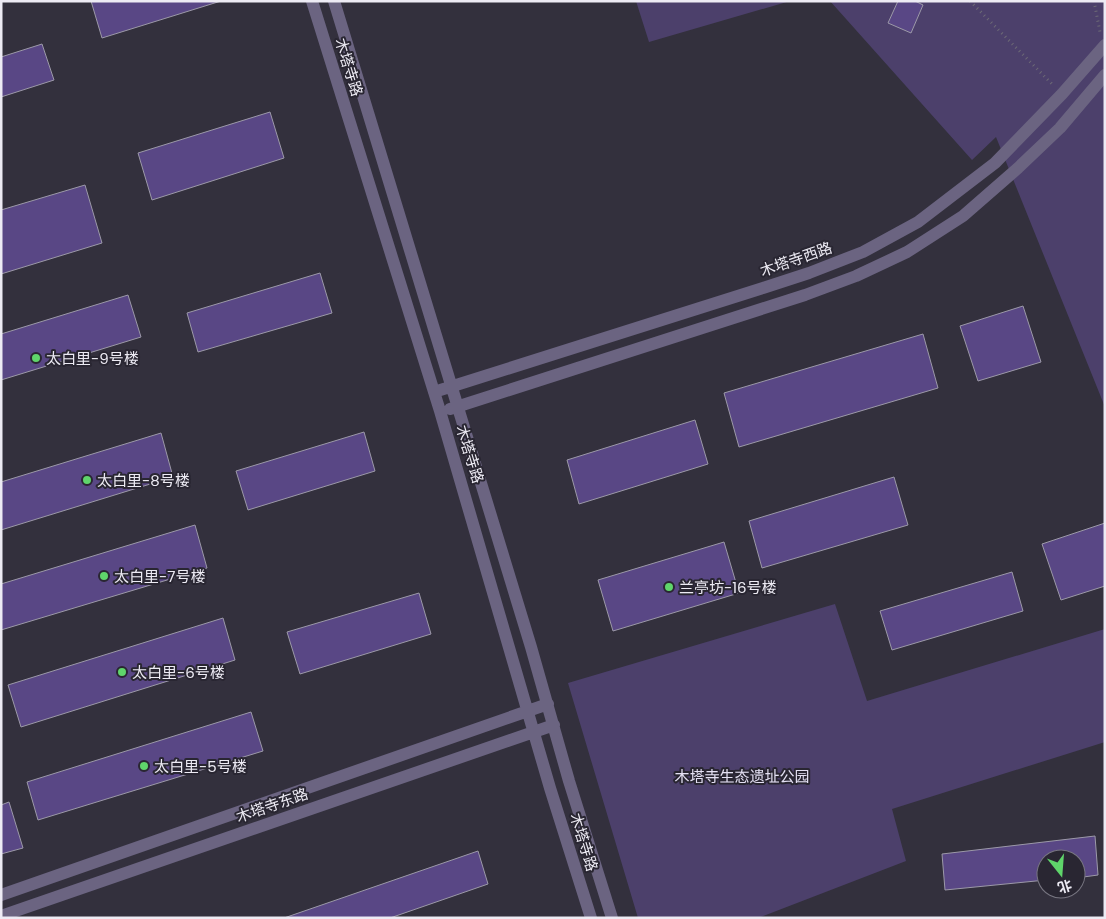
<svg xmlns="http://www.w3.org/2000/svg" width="1106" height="919" font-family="Poppins,'Noto Sans SC',sans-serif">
	<rect width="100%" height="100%" fill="#33303d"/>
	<path fill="#4c406b" d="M 636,1 L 790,1 L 649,42 Z
		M 830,1 L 1105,1 L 1105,407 L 996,137 L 972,160 Z
		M 835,604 L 867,701 L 1105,629 L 1105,742 L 892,809 L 906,861 L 758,918 L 638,918 L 568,683 Z"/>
	<path fill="#594785" stroke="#9c99a8" d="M 91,1 L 221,1 L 102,38 Z
		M 898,1 L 915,1 L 923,5 L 911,33 L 888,23 Z
		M 42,44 L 54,80 L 1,97 L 1,57 Z
		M 270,112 L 284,158 L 152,200 L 138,153 Z
		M 85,185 L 102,243 L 1,274 L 1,210 Z
		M 320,273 L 332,313 L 198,352 L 187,313 Z
		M 128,295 L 141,337 L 1,380 L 1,334 Z
		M 1023,306 L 1041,362 L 978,381 L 960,326 Z
		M 923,334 L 938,388 L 739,447 L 724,393 Z
		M 695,420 L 708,464 L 579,504 L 567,460 Z
		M 364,432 L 375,471 L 248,510 L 236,471 Z
		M 161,433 L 173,477 L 1,530 L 1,482 Z
		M 894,477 L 908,525 L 762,568 L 749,521 Z
		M 1105,523 L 1105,586 L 1061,600 L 1042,544 Z
		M 195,525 L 207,568 L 1,630 L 1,584 Z
		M 724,542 L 739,593 L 613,631 L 598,580 Z
		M 1012,572 L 1023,611 L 892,650 L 880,611 Z
		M 419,593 L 431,634 L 300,674 L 287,632 Z
		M 223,618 L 235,660 L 21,727 L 8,685 Z
		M 251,712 L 263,751 L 38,820 L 27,782 Z
		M 9,802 L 23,848 L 1,854 L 1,805 Z
		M 1095,836 L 1098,875 L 1076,878 L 1076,859 L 1046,859 L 1046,880 L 945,890 L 942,854 Z
		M 478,851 L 488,884 L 390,918 L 284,918 Z"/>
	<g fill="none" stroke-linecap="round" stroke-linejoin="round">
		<path stroke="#6d6a76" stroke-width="3" stroke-dasharray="1 4" stroke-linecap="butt" d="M 970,1 L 1052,84
			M 1094,1 L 1100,32"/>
		<path stroke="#6b6481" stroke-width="12" d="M 312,1 L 440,411 L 550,788 L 591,918
			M 334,1 L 531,647 L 569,781 L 612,918
			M 434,392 L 763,288 L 809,273 L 863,252 L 918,222 L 995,163 L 1062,94 L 1105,45
			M 450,409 L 805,295 L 856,276 L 907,252 L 963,216 L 1018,168 L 1060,128 L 1105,75
			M 1,895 L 548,704
			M 1,916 L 554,725"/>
	</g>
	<g fill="#5fd56b" stroke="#292632" stroke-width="2">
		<circle cx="36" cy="358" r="5"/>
		<circle cx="87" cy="480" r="5"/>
		<circle cx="104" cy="576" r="5"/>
		<circle cx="669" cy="587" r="5"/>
		<circle cx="122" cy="672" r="5"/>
		<circle cx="144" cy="766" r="5"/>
	</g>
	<g text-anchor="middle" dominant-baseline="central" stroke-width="4" stroke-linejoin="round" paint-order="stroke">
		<g font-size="15" fill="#edebf4" stroke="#292632">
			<text transform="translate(349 67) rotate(73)">木塔寺路</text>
			<text transform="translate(796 259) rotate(-19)">木塔寺西路</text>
			<text transform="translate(470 454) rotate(73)">木塔寺路</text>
			<text transform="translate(272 805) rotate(-19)">木塔寺东路</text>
			<text transform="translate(584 842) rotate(73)">木塔寺路</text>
		</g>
		<g font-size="15" fill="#edebf4" stroke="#292632" text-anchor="start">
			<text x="46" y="358">太白里-9号楼</text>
			<text x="97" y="480">太白里-8号楼</text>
			<text x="114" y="576">太白里-7号楼</text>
			<text x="679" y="587">兰亭坊-16号楼</text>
			<text x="132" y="672">太白里-6号楼</text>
			<text x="154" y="766">太白里-5号楼</text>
		</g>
		<g font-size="15" fill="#e5e1f4" stroke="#292632">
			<text x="742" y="776">木塔寺生态遗址公园</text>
		</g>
	</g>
	<rect width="1106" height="919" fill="none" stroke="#edebf4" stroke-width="5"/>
	<g transform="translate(1061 874) rotate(163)"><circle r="24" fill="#292632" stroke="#777580"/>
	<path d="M0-4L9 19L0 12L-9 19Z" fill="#5fd56b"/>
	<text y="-8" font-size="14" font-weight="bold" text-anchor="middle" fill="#edebf4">北</text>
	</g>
</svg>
